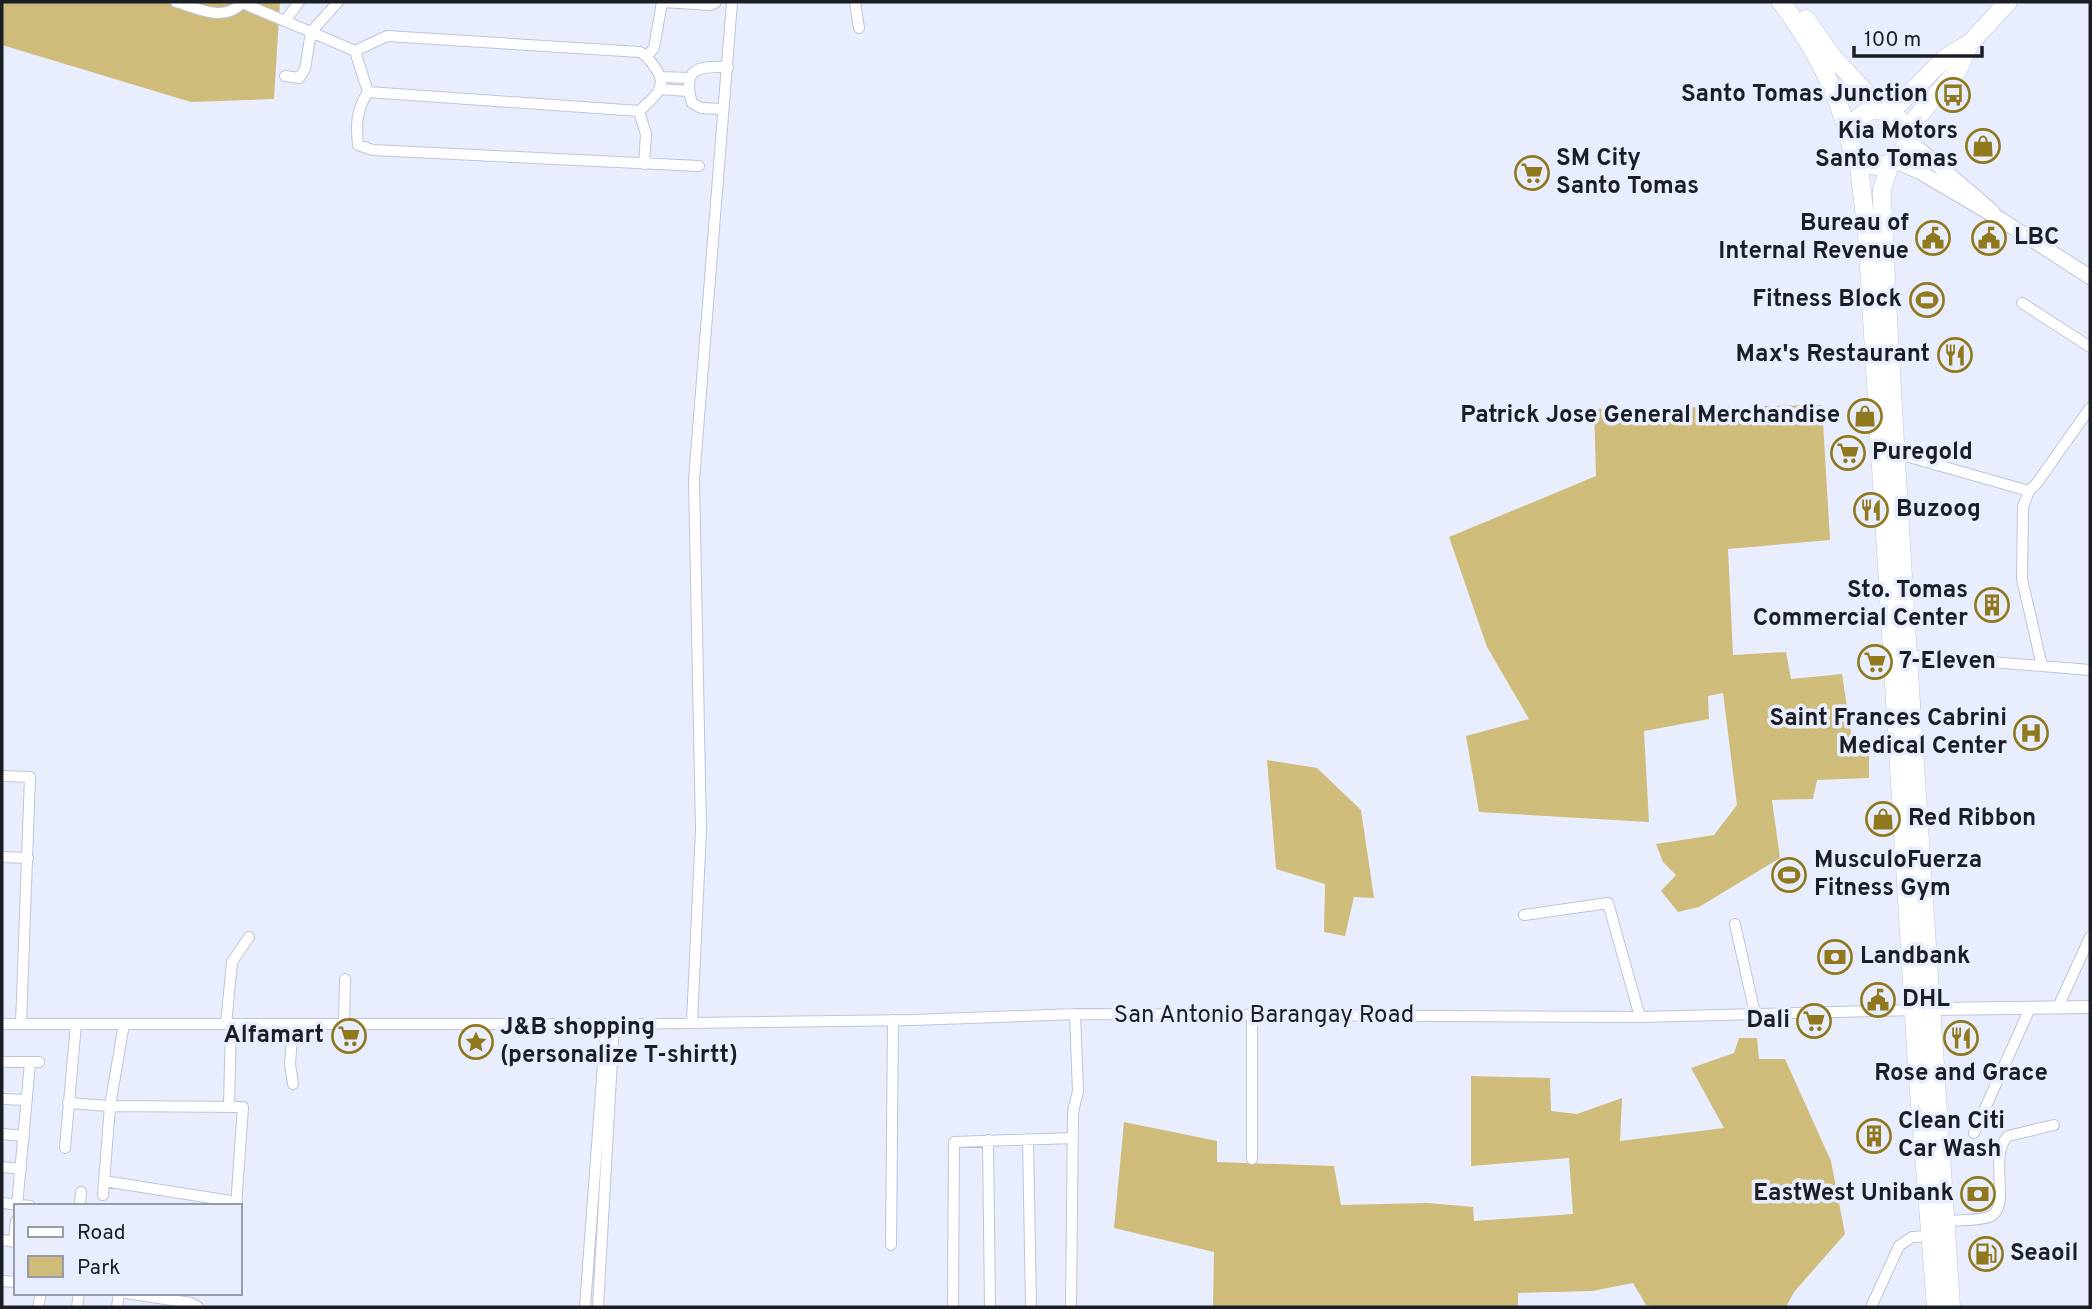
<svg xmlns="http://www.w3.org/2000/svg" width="2092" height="1309" font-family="Overpass,sans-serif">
	<rect width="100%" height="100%" fill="#e9eeff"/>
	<path fill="#cfbc7a" d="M 2,2 L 280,2 L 274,99 L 191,102 L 2,45 Z
		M 1822,405 L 1830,540 L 1728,549 L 1733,655 L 1786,652 L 1791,679 L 1842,674 L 1853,746 L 1869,750 L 1869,778 L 1817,780 L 1813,799 L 1772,800 L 1780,858 L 1699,907 L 1678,912 L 1661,891 L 1676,875 L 1663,862 L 1656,844 L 1714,835 L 1737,805 L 1723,693 L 1708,696 L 1709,719 L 1644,731 L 1649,822 L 1479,812 L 1466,736 L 1529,719 L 1487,647 L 1449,537 L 1596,476 L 1594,409 Z
		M 1267,760 L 1317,768 L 1361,810 L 1374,898 L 1354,897 L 1345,936 L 1324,932 L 1325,884 L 1276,869 Z
		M 1739,1038 L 1757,1038 L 1759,1059 L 1785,1059 L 1831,1161 L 1845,1234 L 1794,1292 L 1786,1307 L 1661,1307 L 1646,1305 L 1633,1283 L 1592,1291 L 1518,1293 L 1518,1307 L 1213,1307 L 1214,1252 L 1114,1228 L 1124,1122 L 1217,1141 L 1217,1162 L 1334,1166 L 1341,1205 L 1427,1203 L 1473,1207 L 1474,1221 L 1573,1214 L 1569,1158 L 1471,1166 L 1471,1076 L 1550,1078 L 1551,1111 L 1577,1114 L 1622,1098 L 1620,1141 L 1724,1128 L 1691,1068 L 1734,1053 Z"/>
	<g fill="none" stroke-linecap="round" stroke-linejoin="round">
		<g stroke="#bec4d8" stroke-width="12">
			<path id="minor" d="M 176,2 C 200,9 224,23 243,2
				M 338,2 L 311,32 L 355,51
				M 663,2 L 711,5 L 716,2
				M 855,2 L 859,28
				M 242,3 L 311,32 L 305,69 L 299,78 L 285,76
				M 285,21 L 299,2
				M 647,56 L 654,48 L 662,2
				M 662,77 L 688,78
				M 659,89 L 688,91
				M 368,92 L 639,111 C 653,98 669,88 656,69 C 651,61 647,56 640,52 L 387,36 L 355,51 L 368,92 C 356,110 356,125 358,145 L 373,150 L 699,166
				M 723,109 L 701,108 L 692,103 C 682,68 697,66 728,67
				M 639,111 L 646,134 L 644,164
				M 2022,303 L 2090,347
				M 1895,453 L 2029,491 L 2037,483 L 2090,408
				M 2029,491 L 2023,507 L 2022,579 L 2042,666
				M 1905,655 L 2090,670
				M 2,776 L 30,777 L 21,1024
				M 2,857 L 28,858
				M 1524,915 L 1608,903 L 1640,1017
				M 1735,924 L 1755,1014
				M 2058,1007 L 2090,937
				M 692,1022 L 701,830 L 694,480 L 732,2
				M 2,1024 L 614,1024 L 914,1020 L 1075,1014 L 1640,1017 L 1914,1010
				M 226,1024 L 232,962 L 249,937
				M 344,1024 L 345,979
				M 2,1062 L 39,1062
				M 293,1084 L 290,1064 L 293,1024
				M 2,1099 L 27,1100
				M 68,1103 L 110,1106 L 243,1107 L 236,1206
				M 229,1105 L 231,1024
				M 1974,1133 L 2030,1008
				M 2,1134 L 24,1136
				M 1028,1139 L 1031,1307
				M 988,1140 L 990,1307
				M 65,1148 L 76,1024
				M 1252,1159 L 1252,1016
				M 2,1167 L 21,1169
				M 104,1181 L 237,1202
				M 103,1195 L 110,1106 L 124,1024
				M 2,1203 L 30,1206
				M 17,1206 L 30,1063
				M 80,1206 L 81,1192
				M 1945,1221 C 1959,1220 1976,1221 1989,1217 C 2013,1208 1987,1156 2008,1136 L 2054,1125
				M 2,1240 L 16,1242
				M 14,1242 L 16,1221
				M 891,1245 L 893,1020
				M 2,1281 L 16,1282
				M 126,1293 L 191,1303 L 198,1307
				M 38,1307 L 41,1293
				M 77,1307 L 79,1293
				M 117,1307 L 119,1293
				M 585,1307 L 606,1024
				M 598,1307 L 614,1024
				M 953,1307 L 954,1142 L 1073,1138
				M 1071,1307 L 1073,1112 L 1078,1091 L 1075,1014
				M 1871,1307 L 1899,1246 L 1912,1237 L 1930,1236"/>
		</g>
		<g stroke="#bec4d8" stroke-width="14">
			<path id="tertiary" d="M 1926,1009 L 2090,1007"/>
		</g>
		<g stroke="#bec4d8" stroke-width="16">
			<path id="secondary" d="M 1906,138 L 1992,211
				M 1895,161 L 1920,172 L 2000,219 L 2090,277"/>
		</g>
		<g stroke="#bec4d8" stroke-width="19">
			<path id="trunk" d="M 1781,2 C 1811,42 1837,90 1849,138
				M 1806,19 L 1832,56 L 1882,110
				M1850 138a28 28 0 1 1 56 0a28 28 0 1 1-56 0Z
				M 1890,113 L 1945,58 L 1970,43 L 2008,2
				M 1905,131 L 1958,70 L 1970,43
				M 1858,158 L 1867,234 L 1917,1066 L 1936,1307
				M 1890,163 L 1882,190 L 1882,200 C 1900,570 1927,938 1951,1307"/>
		</g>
		<use href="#minor" stroke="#fff" stroke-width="10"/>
		<use href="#tertiary" stroke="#fff" stroke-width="12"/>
		<use href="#secondary" stroke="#fff" stroke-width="14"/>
		<use href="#trunk" stroke="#fff" stroke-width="18"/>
	</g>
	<defs>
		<g id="bus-ring" transform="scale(1.75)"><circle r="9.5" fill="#e9eeff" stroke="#8f781d" stroke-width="1.5"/><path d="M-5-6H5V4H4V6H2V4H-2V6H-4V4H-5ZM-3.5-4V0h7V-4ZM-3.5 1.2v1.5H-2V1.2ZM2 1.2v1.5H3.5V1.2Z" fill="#8f781d"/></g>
		<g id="shop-ring" transform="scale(1.75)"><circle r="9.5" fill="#e9eeff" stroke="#8f781d" stroke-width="1.5"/><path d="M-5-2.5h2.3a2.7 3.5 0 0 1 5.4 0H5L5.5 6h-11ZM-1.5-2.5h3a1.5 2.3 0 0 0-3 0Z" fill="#8f781d"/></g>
		<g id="supermarket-ring" transform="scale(1.75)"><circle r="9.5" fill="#e9eeff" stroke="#8f781d" stroke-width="1.5"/><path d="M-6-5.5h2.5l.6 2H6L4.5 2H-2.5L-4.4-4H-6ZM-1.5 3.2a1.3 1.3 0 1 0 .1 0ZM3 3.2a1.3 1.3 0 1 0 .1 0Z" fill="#8f781d"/></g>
		<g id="civic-ring" transform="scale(1.75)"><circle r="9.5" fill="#e9eeff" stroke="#8f781d" stroke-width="1.5"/><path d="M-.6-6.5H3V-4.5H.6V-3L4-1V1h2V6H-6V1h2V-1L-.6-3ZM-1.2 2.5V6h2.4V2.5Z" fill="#8f781d"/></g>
		<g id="stadium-ring" transform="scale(1.75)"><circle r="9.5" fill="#e9eeff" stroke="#8f781d" stroke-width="1.5"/><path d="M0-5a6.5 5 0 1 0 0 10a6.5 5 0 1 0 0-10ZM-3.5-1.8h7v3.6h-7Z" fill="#8f781d"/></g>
		<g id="restaurant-ring" transform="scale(1.75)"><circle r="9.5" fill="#e9eeff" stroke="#8f781d" stroke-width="1.5"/><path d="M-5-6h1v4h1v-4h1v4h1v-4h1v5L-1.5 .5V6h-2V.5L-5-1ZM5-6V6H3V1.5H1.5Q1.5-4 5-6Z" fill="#8f781d"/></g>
		<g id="building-ring" transform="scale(1.75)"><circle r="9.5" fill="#e9eeff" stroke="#8f781d" stroke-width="1.5"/><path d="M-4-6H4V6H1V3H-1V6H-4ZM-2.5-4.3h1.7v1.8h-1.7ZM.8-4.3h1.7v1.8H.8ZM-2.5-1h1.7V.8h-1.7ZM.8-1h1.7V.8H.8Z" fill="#8f781d"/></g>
		<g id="hospital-ring" transform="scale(1.75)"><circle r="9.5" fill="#e9eeff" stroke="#8f781d" stroke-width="1.5"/><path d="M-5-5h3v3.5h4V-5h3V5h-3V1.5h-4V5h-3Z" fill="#8f781d"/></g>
		<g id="bank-ring" transform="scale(1.75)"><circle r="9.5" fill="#e9eeff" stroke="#8f781d" stroke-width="1.5"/><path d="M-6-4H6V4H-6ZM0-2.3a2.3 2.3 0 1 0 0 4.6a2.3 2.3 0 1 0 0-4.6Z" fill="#8f781d"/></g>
		<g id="sight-ring" transform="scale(1.75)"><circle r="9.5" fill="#e9eeff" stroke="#8f781d" stroke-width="1.5"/><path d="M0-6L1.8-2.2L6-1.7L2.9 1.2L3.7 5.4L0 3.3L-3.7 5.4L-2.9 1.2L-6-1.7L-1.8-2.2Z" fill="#8f781d"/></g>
		<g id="fuel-ring" transform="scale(1.75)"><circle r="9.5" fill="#e9eeff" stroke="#8f781d" stroke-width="1.5"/><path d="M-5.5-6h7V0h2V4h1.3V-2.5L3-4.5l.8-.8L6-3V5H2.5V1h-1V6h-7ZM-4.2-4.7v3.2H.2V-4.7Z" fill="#8f781d"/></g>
	</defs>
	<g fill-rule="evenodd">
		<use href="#bus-ring" x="1953" y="95"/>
		<use href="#shop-ring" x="1983" y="146"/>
		<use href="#supermarket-ring" x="1532" y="173"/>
		<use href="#civic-ring" x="1933" y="238"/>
		<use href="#civic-ring" x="1989" y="238"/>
		<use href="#stadium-ring" x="1927" y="300"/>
		<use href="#restaurant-ring" x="1955" y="355"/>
		<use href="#shop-ring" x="1865" y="416"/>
		<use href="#supermarket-ring" x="1848" y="453"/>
		<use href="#restaurant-ring" x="1871" y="510"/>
		<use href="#building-ring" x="1992" y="605"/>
		<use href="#supermarket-ring" x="1875" y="662"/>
		<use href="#hospital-ring" x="2031" y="733"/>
		<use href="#shop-ring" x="1883" y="819"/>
		<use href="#stadium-ring" x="1789" y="875"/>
		<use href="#bank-ring" x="1835" y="957"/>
		<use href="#civic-ring" x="1878" y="1000"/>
		<use href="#supermarket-ring" x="1814" y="1021"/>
		<use href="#supermarket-ring" x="349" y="1036"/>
		<use href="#restaurant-ring" x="1961" y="1038"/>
		<use href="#sight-ring" x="476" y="1042"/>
		<use href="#building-ring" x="1874" y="1136"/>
		<use href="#bank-ring" x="1978" y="1194"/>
		<use href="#fuel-ring" x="1986" y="1254"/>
	</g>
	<g text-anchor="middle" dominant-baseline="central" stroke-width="7" stroke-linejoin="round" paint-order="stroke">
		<g font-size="24" font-weight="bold" fill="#1c1e25" stroke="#e9eeff" text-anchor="start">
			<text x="1928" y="95" text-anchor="end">Santo Tomas Junction</text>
			<text x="1958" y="132" text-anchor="end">Kia Motors<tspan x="1958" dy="28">Santo Tomas</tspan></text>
			<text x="1556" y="159">SM City<tspan x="1556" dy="28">Santo Tomas</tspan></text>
			<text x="1909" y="224" text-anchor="end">Bureau of<tspan x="1909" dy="28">Internal Revenue</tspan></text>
			<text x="2014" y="238">LBC</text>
			<text x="1902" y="300" text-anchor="end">Fitness Block</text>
			<text x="1930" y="355" text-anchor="end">Max's Restaurant</text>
			<text x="1840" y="416" text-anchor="end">Patrick Jose General Merchandise</text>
			<text x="1872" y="453">Puregold</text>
			<text x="1896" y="510">Buzoog</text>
			<text x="1968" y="591" text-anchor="end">Sto. Tomas<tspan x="1968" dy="28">Commercial Center</tspan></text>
			<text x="1899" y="662">7-Eleven</text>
			<text x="2007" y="719" text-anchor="end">Saint Frances Cabrini<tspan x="2007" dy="28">Medical Center</tspan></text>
			<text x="1908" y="819">Red Ribbon</text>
			<text x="1814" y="861">MusculoFuerza<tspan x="1814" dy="28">Fitness Gym</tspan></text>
			<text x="1860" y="957">Landbank</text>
			<text x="1902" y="1000">DHL</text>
			<text x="1790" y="1021" text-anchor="end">Dali</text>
			<text x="500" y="1028">J&amp;B shopping<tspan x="500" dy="28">(personalize T-shirtt)</tspan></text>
			<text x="324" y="1036" text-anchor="end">Alfamart</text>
			<text x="1961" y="1074" text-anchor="middle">Rose and Grace</text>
			<text x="1898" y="1122">Clean Citi<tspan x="1898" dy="28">Car Wash</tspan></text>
			<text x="1954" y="1194" text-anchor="end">EastWest Unibank</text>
			<text x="2010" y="1254">Seaoil</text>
		</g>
		<g font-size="24" fill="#1c1e25" stroke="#e9eeff">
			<text x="1264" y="1016">San Antonio Barangay Road</text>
		</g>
	</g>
	<rect width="2092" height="1309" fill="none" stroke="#1c1e25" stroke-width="7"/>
	<rect x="14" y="1204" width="228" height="91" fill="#e9eeff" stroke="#979ba8" stroke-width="2"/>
	<rect x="28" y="1227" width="35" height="10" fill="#ffffff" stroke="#979ba8" stroke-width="2"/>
	<text x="77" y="1239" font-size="21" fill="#1c1e25">Road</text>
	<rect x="28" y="1256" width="35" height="21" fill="#cfbc7a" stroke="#979ba8" stroke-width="2"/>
	<text x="77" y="1274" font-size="21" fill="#1c1e25">Park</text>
	<path d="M1854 46v10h128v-10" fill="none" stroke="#1c1e25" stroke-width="3.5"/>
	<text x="1864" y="46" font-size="21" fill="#1c1e25" stroke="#e9eeff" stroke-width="5" paint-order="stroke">100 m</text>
</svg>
